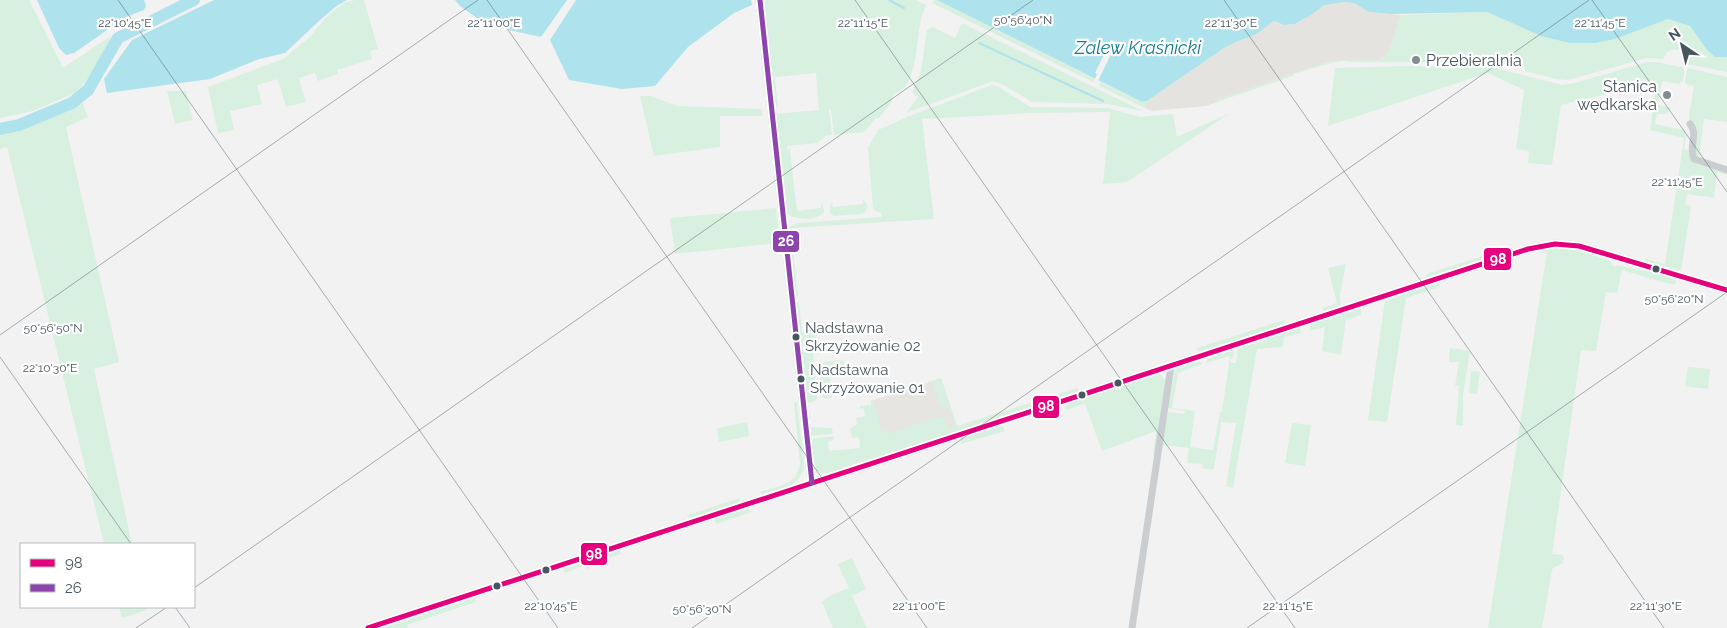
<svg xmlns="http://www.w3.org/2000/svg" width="1727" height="628" font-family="Raleway,sans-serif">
	<rect width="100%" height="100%" fill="#f2f2f2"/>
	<path fill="#e6e5e0" d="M 941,378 L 957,427 L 877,452 L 871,401 Z"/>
	<path fill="#d8f0e0" d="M 0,0 L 29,0 L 63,68 L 111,36 L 103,57 L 81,87 L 75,93 L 33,111 L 0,118 Z
		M 355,0 L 364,0 L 378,49 L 370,51 L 372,59 L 337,70 L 338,74 L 318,81 L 315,73 L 299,78 L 306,102 L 286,107 L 278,79 L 257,85 L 262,104 L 230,111 L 234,130 L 218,133 L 208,87 L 283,59 L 310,37 L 326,17 L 344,3 Z
		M 763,0 L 915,0 L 926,5 C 924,11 921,17 920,24 C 917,41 916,90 895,93 L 892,98 L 892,102 L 879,118 L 877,117 L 864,132 L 834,135 L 831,110 L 829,109 L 832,135 L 826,136 L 817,143 L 787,146 L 787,150 L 790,149 L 797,211 L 821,208 L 821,203 L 823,205 L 824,212 C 816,222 793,220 785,212 L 774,114 L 819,110 L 816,73 L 775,77 L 778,107 L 775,106 Z
		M 934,0 L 937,0 L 1095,79 L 1093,82 L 932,3 Z
		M 1487,12 L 1541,36 L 1615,39 L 1668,19 L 1690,26 L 1707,50 L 1715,57 L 1727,57 L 1727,72 L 1687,64 C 1688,48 1669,43 1663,59 L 1647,58 L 1568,80 L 1556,79 L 1525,71 L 1523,61 L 1510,59 L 1503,65 L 1489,63 L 1352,62 L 1343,61 L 1331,63 L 1294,74 L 1293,76 L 1217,102 L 1217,100 L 1327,62 L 1343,60 L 1380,60 L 1388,52 L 1401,15 Z
		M 962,23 L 1141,110 L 1142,111 L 1107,104 L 1032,102 L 1004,85 L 993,81 L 906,113 L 918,97 L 913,93 L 914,86 L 921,72 L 927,30 L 933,27 L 955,38 Z
		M 1647,62 L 1656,62 L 1685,68 L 1683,81 L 1679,84 L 1662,81 L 1658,105 L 1671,108 L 1666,114 L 1657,114 L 1655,124 L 1684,130 L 1686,133 L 1684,149 L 1689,150 C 1686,166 1715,169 1727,173 L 1727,175 L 1717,172 L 1714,198 L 1687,194 L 1685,205 L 1691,206 L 1681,271 L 1645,261 L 1646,257 L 1646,259 L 1665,264 L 1684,138 L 1650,130 L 1656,87 L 1620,91 L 1561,105 L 1552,165 L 1528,163 L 1529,151 L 1516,149 L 1524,90 L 1488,73 L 1328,126 L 1335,68 L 1407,66 L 1491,67 L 1562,85 L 1575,83 Z
		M 1687,68 L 1727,77 L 1727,122 L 1704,119 L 1699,159 L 1696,157 L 1689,116 L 1694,86 L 1687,85 L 1685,82 Z
		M 1100,82 L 1142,102 L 1147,101 L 1147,109 L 1099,86 Z
		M 992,85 L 999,87 L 1030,107 L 1108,108 L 1140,117 L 1173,114 L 1177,137 L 1230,113 L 1127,182 L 1103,184 L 1110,112 L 1030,113 L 922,119 L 934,219 L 791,228 L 798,296 L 797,296 L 793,292 L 787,229 L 792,225 L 798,223 L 882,217 L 881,213 L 875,211 L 873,208 L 868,148 L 878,130 L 907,117 Z
		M 167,91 L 186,91 L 193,120 L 175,124 Z
		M 640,96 L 650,96 L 678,106 L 762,109 L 763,116 L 720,116 L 720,147 L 654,156 Z
		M 82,102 L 88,117 L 66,127 L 119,362 L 94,369 L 132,544 L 104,544 L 7,147 L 0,149 L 0,134 L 22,128 Z
		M 863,199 L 868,206 L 865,212 L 862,214 L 834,216 L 830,213 L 829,207 L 832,202 L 833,207 L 863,204 Z
		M 776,208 L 779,243 L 675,254 L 670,218 Z
		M 1550,248 L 1574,249 L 1610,261 L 1612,265 L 1615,267 L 1617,265 L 1672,277 L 1676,281 L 1675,285 L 1662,282 L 1622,270 L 1617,293 L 1606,292 L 1596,351 L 1581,350 L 1552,554 L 1562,555 L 1564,558 L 1563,563 L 1553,568 L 1552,570 L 1542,628 L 1488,628 L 1547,252 L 1540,253 L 1540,251 Z
		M 1499,251 L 1499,254 L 1426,278 L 1426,274 Z
		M 1346,264 L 1340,295 L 1340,307 L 1324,312 L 1323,308 L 1337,303 L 1328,268 Z
		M 1439,282 L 1440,287 L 1406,298 L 1387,422 L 1368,420 L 1385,300 Z
		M 799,302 L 802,332 L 851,326 L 849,330 C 838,333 817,329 812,342 L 817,396 L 817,399 C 814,401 811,404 807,402 L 796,305 Z
		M 1361,308 L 1361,315 L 1346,320 L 1341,355 L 1322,351 L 1325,327 L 1310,331 L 1310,324 Z
		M 1284,320 L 1285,324 L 1199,352 L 1197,348 Z
		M 1300,328 L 1301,333 L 1284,337 L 1283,347 L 1257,349 L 1233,488 L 1226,486 L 1236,423 L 1221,422 L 1214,470 L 1202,468 L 1203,464 L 1187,463 L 1189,448 L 1162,445 L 1168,412 L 1184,414 L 1185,411 L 1168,408 L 1175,370 L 1183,366 L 1199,361 L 1202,363 L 1203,364 L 1182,371 L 1178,374 L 1172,408 L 1195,411 L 1190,447 L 1213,450 L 1220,412 L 1222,412 L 1230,356 L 1206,363 L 1207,359 L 1232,350 L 1234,352 L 1233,358 L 1230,359 L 1231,363 L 1236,363 L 1238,348 Z
		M 1450,348 L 1470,351 L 1463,395 L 1463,426 L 1456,425 L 1459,386 L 1455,386 L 1459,362 L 1449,362 Z
		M 841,360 L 845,363 L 842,369 L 826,371 L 822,367 L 822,363 L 825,362 Z
		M 1688,367 L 1710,369 L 1708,389 L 1685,386 Z
		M 1471,371 L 1480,372 L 1477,394 L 1469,393 Z
		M 825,374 L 830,378 L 832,394 L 832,397 L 827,399 L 822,397 L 821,395 L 820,378 Z
		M 1160,374 L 1166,381 L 1155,455 L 1153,455 L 1156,431 L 1102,451 L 1085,404 L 1066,410 L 1065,406 L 1066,404 L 1117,387 L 1118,390 L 1121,390 L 1120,386 Z
		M 941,378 L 957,426 L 1077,388 L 1079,392 L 824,474 L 816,470 L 811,439 L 834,436 L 834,440 L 828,441 L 829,451 L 860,448 L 859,437 L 852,438 L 850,429 L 857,424 L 856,418 L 865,416 L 864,408 L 860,409 L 860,406 L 872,405 L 871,401 L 873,400 L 882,431 L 887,430 L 888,434 L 929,420 L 943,417 L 948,429 L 955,427 L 949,407 L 947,406 L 941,408 L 932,382 Z
		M 797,402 L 804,464 C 803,486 781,489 763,495 L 760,492 C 778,486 797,485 800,464 L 794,403 Z
		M 747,422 L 749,436 L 719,442 L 717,428 Z
		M 1292,423 L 1311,425 L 1305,466 L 1285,463 Z
		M 1002,425 L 1005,431 L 961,444 L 961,438 Z
		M 811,427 L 832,428 L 833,434 L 809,436 Z
		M 739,498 L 739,503 L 689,518 L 688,515 Z
		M 748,509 L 751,512 L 716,524 L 714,519 Z
		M 620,550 L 621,554 L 591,564 L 592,567 L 587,569 L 584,566 L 565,573 L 564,569 Z
		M 852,558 L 866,589 L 852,596 L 867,628 L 833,628 L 822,602 L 831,595 L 849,588 L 838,564 Z
		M 475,597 L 476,602 L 407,625 L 408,628 L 382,628 Z
		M 119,607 L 146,607 L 147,610 L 122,618 Z"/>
	<path fill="#e5e3df" d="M 1344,2 L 1354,3 L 1369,12 L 1401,15 L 1388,53 L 1380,60 L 1343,60 L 1327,62 L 1217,100 L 1217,102 L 1206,106 L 1152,111 L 1147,109 L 1147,101 L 1224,48 L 1238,41 L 1255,35 L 1274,21 C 1298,34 1306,13 1324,5 C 1330,2 1338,2 1344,2 Z"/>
	<path fill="#aee2ec" d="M 37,0 L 144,0 L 146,6 L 144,10 L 126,17 L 74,53 L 66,55 L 59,48 Z
		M 214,0 L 347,0 L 335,7 L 319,21 L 285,53 L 259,59 L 210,79 L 107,93 L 104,79 L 132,40 Z
		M 455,0 L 567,0 L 541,37 L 487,25 L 460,6 Z
		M 576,0 L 751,0 L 752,5 L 734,13 L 688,47 L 655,86 L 622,89 L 569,80 L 550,40 Z
		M 937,0 L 1727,0 L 1727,57 L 1715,57 L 1707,50 L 1690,26 L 1668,19 L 1615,39 L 1595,43 L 1570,43 L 1541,36 L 1487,12 L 1391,14 L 1369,12 L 1354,3 L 1344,2 L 1324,5 L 1311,15 L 1295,24 L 1284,25 L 1274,21 L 1255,35 L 1238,41 L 1224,48 L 1147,101 L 1142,102 Z"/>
	<path fill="#f2f2f2" d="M 1111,40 L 1119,43 L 1116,49 L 1114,48 L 1098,81 L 1100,82 L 1099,84 L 1094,81 L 1097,74 L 1095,73 Z"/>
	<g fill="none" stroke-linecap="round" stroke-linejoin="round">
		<path stroke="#aee2ec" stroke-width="2" d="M 889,0 L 904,8
			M 979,43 L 1103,101"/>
		<path stroke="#aee2ec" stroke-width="12" d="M 0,129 L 19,125 L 72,103 L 88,90 L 118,38 L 194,0"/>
		<path stroke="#cbced0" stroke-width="7" d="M 1690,124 C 1699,135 1688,147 1694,159 L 1727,170
			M 1132,628 L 1171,366"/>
		<path stroke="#cbced0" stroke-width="9" d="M 760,0 L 812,483
			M 368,628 L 1528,249 L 1555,244 L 1579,246 L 1727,290"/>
		<g stroke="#fff" stroke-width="9">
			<path id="bus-1" d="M 368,628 L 1528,249 L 1555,244 L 1579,246 L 1727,290"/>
		</g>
		<g stroke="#fff" stroke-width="9">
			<path id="bus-2" d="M 760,0 L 812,483"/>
		</g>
		<use href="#bus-1" stroke="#e5007d" stroke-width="5"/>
		<use href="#bus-2" stroke="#8e44ad" stroke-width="5"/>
	</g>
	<path fill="none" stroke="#49555e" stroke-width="1" stroke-opacity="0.45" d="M 118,0 L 558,628M 487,0 L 927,628M 855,0 L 1295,628M 1224,0 L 1664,628M 1592,0 L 1727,192M 0,335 L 478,0M 0,357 L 131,544M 194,588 L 1033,0M 175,607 L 190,628M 136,628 L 167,607M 692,628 L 1589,0M 1247,628 L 1727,292"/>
	<g fill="#848c92" stroke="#fff" stroke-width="2">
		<circle cx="1416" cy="60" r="5"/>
		<circle cx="1667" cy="95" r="5"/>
	</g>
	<g fill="#49555e" stroke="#fff" stroke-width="2">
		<circle cx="1656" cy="269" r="4.5"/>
		<circle cx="796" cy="337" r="4.5"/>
		<circle cx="801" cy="379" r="4.5"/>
		<circle cx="1118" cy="383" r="4.5"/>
		<circle cx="1082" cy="395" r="4.5"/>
		<circle cx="546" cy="570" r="4.5"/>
		<circle cx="497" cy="586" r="4.5"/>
	</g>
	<g text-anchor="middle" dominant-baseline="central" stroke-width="4.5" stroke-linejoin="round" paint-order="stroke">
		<g font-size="15" fill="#49555e" stroke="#fff" text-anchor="start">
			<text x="805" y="328">Nadstawna<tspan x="805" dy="18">Skrzyżowanie 02</tspan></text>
			<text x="810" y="370">Nadstawna<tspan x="810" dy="18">Skrzyżowanie 01</tspan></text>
		</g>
		<g font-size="16" fill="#49555e" stroke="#fff" text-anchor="start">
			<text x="1426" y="60">Przebieralnia</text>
			<text x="1657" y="86" text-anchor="end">Stanica<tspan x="1657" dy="18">wędkarska</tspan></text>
		</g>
		<g font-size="18" font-style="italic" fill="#127d92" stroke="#fff">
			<text x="1138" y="47">Zalew Kraśnicki</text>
		</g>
	</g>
	<g font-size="12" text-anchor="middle" fill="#49555e" stroke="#fff" stroke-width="4.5" stroke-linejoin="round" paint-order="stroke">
		<text x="1023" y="24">50°56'40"N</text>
		<text x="1600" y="27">22°11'45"E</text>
		<text x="125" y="27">22°10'45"E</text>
		<text x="494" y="27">22°11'00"E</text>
		<text x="863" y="27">22°11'15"E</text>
		<text x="1231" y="27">22°11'30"E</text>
		<text x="1677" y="186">22°11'45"E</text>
		<text x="1674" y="303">50°56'20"N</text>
		<text x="53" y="332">50°56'50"N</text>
		<text x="50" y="372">22°10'30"E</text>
		<text x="551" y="610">22°10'45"E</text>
		<text x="919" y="610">22°11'00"E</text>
		<text x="1288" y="610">22°11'15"E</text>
		<text x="1656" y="610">22°11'30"E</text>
		<text x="702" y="613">50°56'30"N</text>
	</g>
	<g stroke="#fff" stroke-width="2">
		<rect x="772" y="230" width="28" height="23" rx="5" fill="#8e44ad"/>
		<rect x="1483" y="247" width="29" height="24" rx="5" fill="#e5007d"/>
		<rect x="1032" y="395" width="28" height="24" rx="5" fill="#e5007d"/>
		<rect x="580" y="542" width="28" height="24" rx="5" fill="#e5007d"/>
	</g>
	<g font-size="14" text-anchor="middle" font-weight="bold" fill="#fff">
		<text x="786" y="246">26</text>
		<text x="1498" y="264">98</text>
		<text x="1046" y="411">98</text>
		<text x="594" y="559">98</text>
	</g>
	<rect x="20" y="543" width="175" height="65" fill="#ffffff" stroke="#b6bbbf"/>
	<rect x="30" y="559" width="25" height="8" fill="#e5007d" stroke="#b6bbbf"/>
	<text x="65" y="568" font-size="15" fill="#49555e">98</text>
	<rect x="30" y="584" width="25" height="8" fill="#8e44ad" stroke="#b6bbbf"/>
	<text x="65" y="593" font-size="15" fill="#49555e">26</text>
	<g transform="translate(1682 45) rotate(325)" stroke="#ffffff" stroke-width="4" paint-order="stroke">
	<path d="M0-4L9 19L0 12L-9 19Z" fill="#49555e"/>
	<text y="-8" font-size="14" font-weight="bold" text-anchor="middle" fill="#49555e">N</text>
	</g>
</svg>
